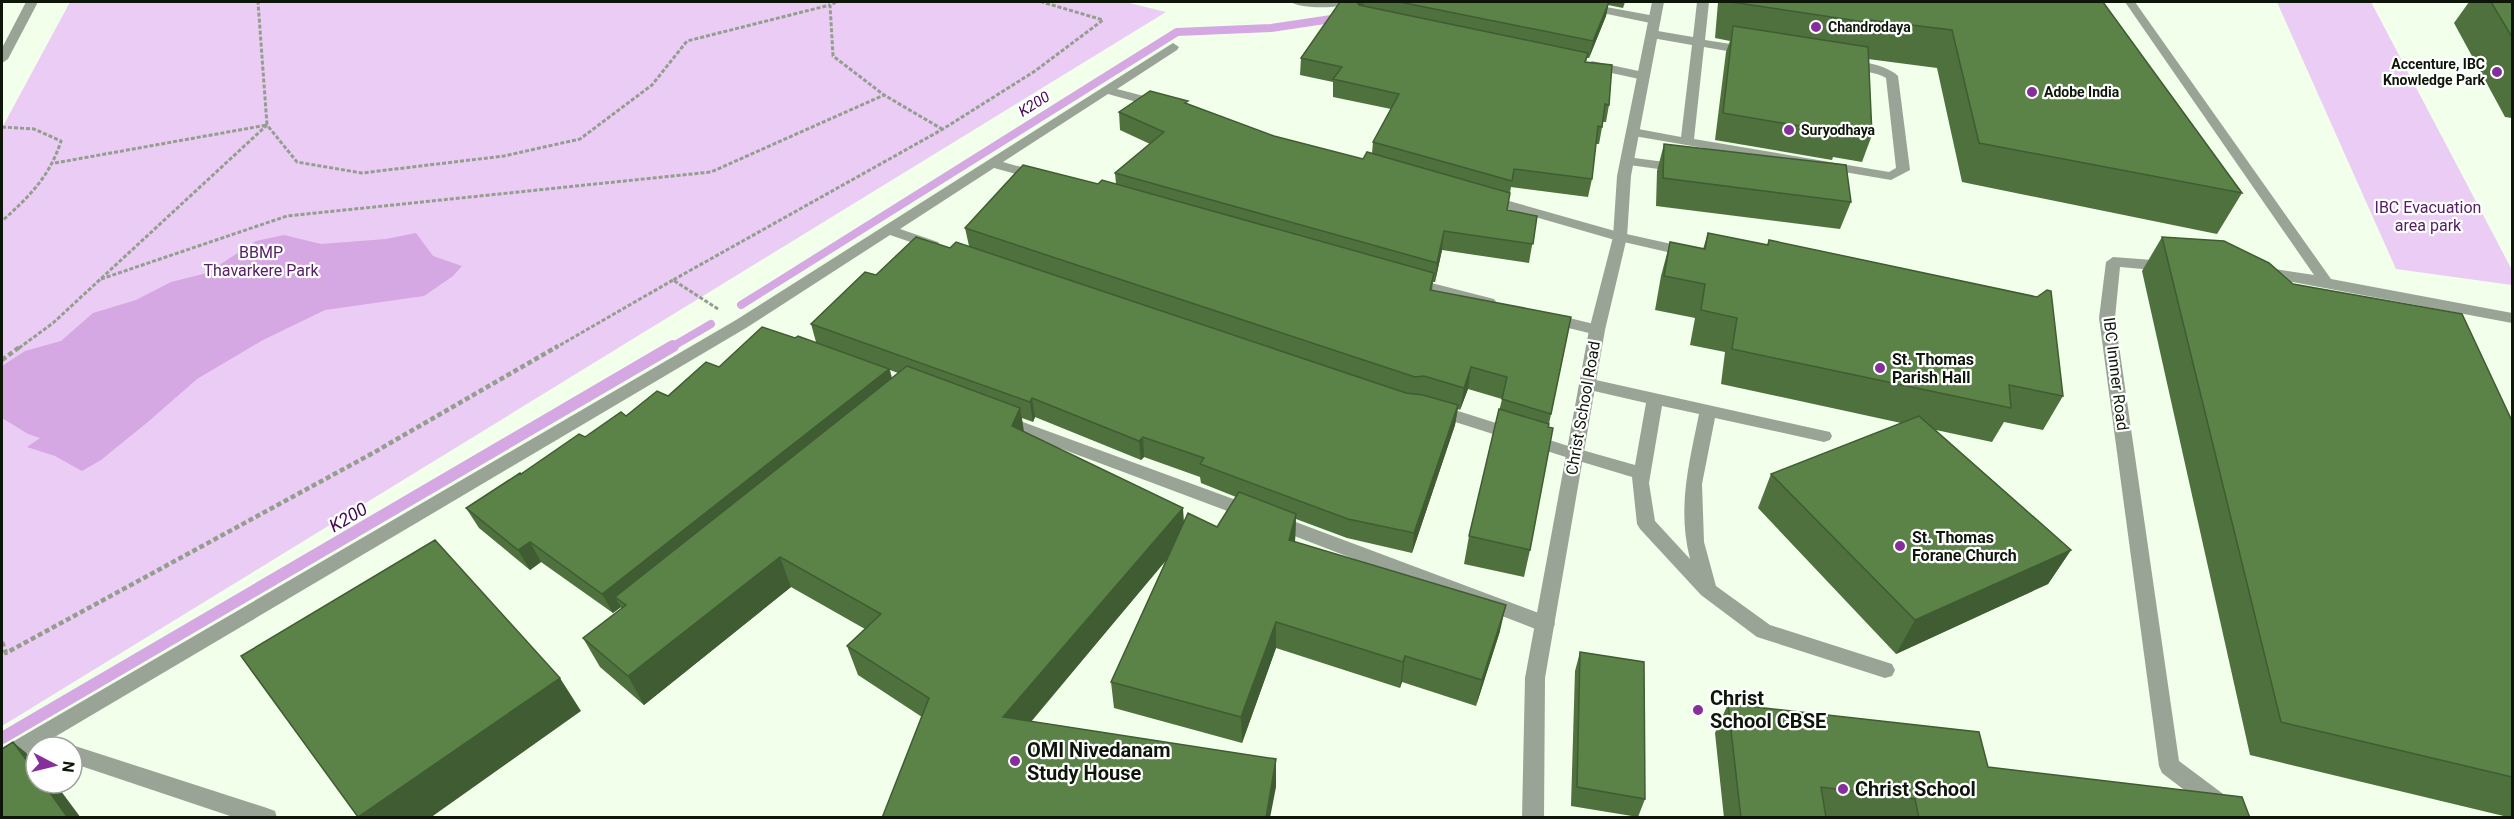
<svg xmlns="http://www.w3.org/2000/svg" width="2514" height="819" font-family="Roboto,sans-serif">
	<rect width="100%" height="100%" fill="#f1ffeb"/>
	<path fill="#ebccf5" d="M 70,2 L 1125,2 L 1166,12 L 2,726 L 2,128 Z
		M 2277,2 L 2371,2 L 2512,270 L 2512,285 L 2396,269 Z"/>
	<path fill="#d5a7e3" d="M 416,233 L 433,256 L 462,266 L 453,276 L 424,296 L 325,310 L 261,341 L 197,379 L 149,421 L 101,460 L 82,471 L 55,456 L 27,447 L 40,438 L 28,434 L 2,418 L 2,366 L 25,351 L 61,341 L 93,313 L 136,300 L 171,282 L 207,273 L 256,241 L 284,235 L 321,244 L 386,239 Z"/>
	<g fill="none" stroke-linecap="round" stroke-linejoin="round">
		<path stroke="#d5a7e3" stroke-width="8" d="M 741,305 L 1177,32 L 1271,28 L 1338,18
			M 670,348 L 711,324"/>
		<path stroke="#d5a7e3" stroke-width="12" d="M 2,738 L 673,346"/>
		<path stroke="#939e8e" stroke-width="3" stroke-dasharray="4 2" stroke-linecap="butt" d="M 836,2 L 830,5 L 833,56 L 884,95 L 942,129
			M 2,127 L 34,129 L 61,141 C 50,176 29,197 2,221
			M 55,163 L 267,125 L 258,2
			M 101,279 L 287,216 L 711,172 L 884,95
			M 718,309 L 673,280 L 943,129 L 1035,71 L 1103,20 L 1042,2
			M 19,348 L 53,323 L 267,125 L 297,162 L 362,173 L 504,156 L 580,139 L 652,85 L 687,41 L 830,5
			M 555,348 L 673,280"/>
		<path stroke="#939e8e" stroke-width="4.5" stroke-dasharray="5 3" stroke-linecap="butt" d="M 2,360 L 21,346
			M 2,642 L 6,653 L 373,453 L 558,346"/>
		<path fill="#9aa496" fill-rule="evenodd" d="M 1291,2 L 1352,2 C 1343,9 1300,9 1291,2 Z
			M 1697,2 L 1709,2 L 1705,40 L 1750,47 L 1756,51 L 1750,55 L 1704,47 L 1694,139 L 1889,172 L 1896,168 L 1886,78 C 1872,69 1853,74 1841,65 C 1852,56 1889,66 1898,76 L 1910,170 L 1891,180 L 1628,135 L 1626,132 L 1628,129 L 1633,128 L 1681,137 L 1692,45 L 1652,38 L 1646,34 L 1652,30 L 1693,37 Z
			M 2125,2 L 2135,2 L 2331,279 L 2512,313 L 2512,323 L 2256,275 L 2254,272 L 2256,269 L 2261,267 L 2314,275 Z
			M 1627,157 L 1680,164 L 1687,168 L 1680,172 L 1622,164 L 1620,161 Z
			M 2113,257 L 2166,261 L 2173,266 L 2166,271 L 2120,267 L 2115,318 L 2179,761 L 2246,811 L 2248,818 L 2221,818 L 2162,773 L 2159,766 L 2099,318 L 2106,262 Z
			M 1587,378 L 1830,432 L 1832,436 L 1830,440 L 1824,442 L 1715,418 L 1702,484 L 1704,542 L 1716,586 L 1770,625 L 1892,664 L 1895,670 L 1892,676 L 1885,678 L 1757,637 L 1701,595 L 1640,529 L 1637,524 L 1632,477 L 1569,458 L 1566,454 L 1569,450 L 1575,448 L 1635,465 L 1646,403 L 1581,388 L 1579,384 L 1581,380 ZM 1662,406 L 1699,414 C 1689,464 1677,508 1690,559 L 1655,521 L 1649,483 Z
			M 33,732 L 57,741 L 60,747 L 36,747 L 36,751 L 26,747 L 23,741 L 26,735 Z
			M 72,745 L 267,808 L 275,811 L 277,818 L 236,818 L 72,763 L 72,747 L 66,747 Z"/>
		<path fill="#9aa496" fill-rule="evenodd" d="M 1558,2 L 1579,2 L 1655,16 L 1661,20 L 1655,24 L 1564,5 Z
			M 1173,43 L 1179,47 L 1177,50 L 1117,89 L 1163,101 L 1164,104 L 1163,107 L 1158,108 L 1108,94 L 1003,162 L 1043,173 L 1045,176 L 1043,179 L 1038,180 L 994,168 L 900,229 L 938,242 L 940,245 L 938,248 L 928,248 L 890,235 L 746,328 L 9,764 L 2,767 L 2,748 L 736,320 Z
			M 1592,61 L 1648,73 L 1650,76 L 1644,80 L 1588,68 L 1586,65 Z
			M 1488,195 L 1622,233 L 1694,249 L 1696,252 L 1689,257 L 1615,240 L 1483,202 L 1481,199 Z
			M 1412,278 L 1494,299 L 1497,303 L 1489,308 L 1407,286 L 1405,283 Z
			M 1549,313 L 1602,326 L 1605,330 L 1597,335 L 1544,322 L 1541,318 Z
			M 1436,404 L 1581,450 L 1584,454 L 1581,458 L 1575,460 L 1430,414 L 1428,410 L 1430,406 Z
			M 1004,415 L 1258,508 L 1261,513 L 1258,518 L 1252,520 L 1246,518 L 998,425 L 996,421 L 998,417 Z
			M 1277,515 L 1552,618 L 1555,624 L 1552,630 L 1545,632 L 1538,630 L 1271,527 L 1268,522 L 1271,517 Z"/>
		<path fill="#9aa496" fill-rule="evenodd" d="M 26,2 L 38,2 L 8,59 L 2,63 L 2,48 Z
			M 1652,2 L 1664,2 L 1631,176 L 1627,237 L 1605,330 L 1545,678 L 1544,818 L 1522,818 L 1525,678 L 1589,330 L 1613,237 L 1617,176 Z"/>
	</g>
	<path fill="#4e713e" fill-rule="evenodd" d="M 1340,2 L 1625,2 L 1623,8 L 1608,5 L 1606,16 L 1589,58 L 1587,58 L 1586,62 L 1609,105 L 1606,122 L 1603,122 L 1599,144 L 1596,144 L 1592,179 L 1588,197 L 1511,187 L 1507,210 L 1537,216 L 1529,263 L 1442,250 L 1435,282 L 1433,282 L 1432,291 L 1571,317 L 1549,424 L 1530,550 L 1524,577 L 1464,564 L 1469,536 L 1502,399 L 1468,389 L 1460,410 L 1458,409 L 1455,425 L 1412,553 L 1347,538 L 1296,519 L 1295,542 L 1500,631 L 1476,706 L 1402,682 L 1400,688 L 1276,648 L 1242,743 L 1114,708 L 1111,682 L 1166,560 L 1031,722 L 1276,787 L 922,717 L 858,675 L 847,646 L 865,629 L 791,587 L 644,705 L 600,667 L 583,638 L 621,609 L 621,607 L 613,613 L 541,562 L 530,570 L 479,528 L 466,508 L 521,474 L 585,437 L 626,416 L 795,338 L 816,342 L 811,324 L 876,275 L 950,248 L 969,246 L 965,228 L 1098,184 L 1116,184 L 1115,173 L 1150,144 L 1120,130 L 1119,112 L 1188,105 L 1274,136 L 1363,159 L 1372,153 L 1373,142 L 1391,109 L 1333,97 L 1333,82 L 1300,75 L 1301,58 ZM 890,370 L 898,373 L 892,378 ZM 1035,417 L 1141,460 L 1144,457 L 1200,477 L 1201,483 L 1236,497 L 1217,527 L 1184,521 L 1024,432 L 1022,418 L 1033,422 Z
		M 1718,2 L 2103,2 L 2242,193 L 2217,234 L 1962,182 L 1937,68 L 1868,59 L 1872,135 L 1862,162 L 1833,157 L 1832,160 L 1715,140 L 1726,52 L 1730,41 L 1715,38 Z
		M 2469,2 L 2512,2 L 2512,118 L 2505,117 L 2454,23 Z
		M 1664,144 L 1851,202 L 1840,229 L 1656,206 L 1657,171 Z
		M 1708,233 L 1767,245 L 1769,240 L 2063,396 L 2043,430 L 2004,422 L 1992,442 L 1936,430 L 2071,550 L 2048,584 L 1896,654 L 1758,508 L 1771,474 L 1901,423 L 1721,384 L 1725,352 L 1690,345 L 1695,318 L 1655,310 L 1661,276 L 1670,242 L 1703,249 Z
		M 2162,237 L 2512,421 L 2512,818 L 2250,755 L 2142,271 Z
		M 1580,652 L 1645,799 L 1638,817 L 1571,806 L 1575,671 Z
		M 1728,704 L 1988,767 L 2250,818 L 1724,818 L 1715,733 Z"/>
	<path fill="#405c32" d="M 1356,2 L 1364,2 L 1363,11 Z
		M 1609,2 L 1606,16 L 1589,58 L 1593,41 Z
		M 1444,231 L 1442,250 L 1435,282 L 1437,263 Z
		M 1471,367 L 1468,389 L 1460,410 L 1464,388 Z
		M 889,369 L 894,389 L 615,597 L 621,607 L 613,613 L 602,594 Z
		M 1032,398 L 1035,417 L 1033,422 L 1030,402 Z
		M 1458,405 L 1455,425 L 1412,553 L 1414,533 Z
		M 1020,408 L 1025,439 L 1012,426 Z
		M 1143,437 L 1144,457 L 1141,460 L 1139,441 Z
		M 1183,508 L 1185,538 L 1010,746 L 1003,717 Z
		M 1296,514 L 1295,541 L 1289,567 L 1289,540 Z
		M 530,542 L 541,562 L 530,570 L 518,550 Z
		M 2071,550 L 2048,584 L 1896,654 L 1915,620 Z
		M 780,557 L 791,587 L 644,705 L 628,676 Z
		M 1506,605 L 1500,631 L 1476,706 L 1482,680 Z
		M 1276,622 L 1276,648 L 1242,743 L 1241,717 Z
		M 1405,656 L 1402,682 L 1400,688 L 1403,662 Z
		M 560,678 L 581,711 L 430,818 L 358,817 Z
		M 13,742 L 36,761 L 36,773 Z
		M 1276,759 L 1276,787 L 1270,818 L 1266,818 Z
		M 43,783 L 55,783 L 81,818 L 68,818 Z"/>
	<path fill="#5b8348" stroke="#405c32" stroke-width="1.5" d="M 1340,2 L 1357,2 L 1359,5 L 1588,53 L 1585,62 L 1612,65 L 1609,105 L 1605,104 L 1602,127 L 1598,126 L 1592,179 L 1514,169 L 1512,181 L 1373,142 L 1399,94 L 1333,79 L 1342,67 L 1301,58 Z
		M 1400,2 L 1609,2 L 1593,41 Z
		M 1731,2 L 2103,2 L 2242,193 L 1979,143 L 1952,30 L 1871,20 L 1871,23 Z
		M 2491,2 L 2512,2 L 2512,37 Z
		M 1733,26 L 1868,47 L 1872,135 L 1841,130 L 1841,133 L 1723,113 Z
		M 1150,91 L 1188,101 L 1185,103 L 1274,136 L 1363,159 L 1367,152 L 1510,193 L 1507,210 L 1537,216 L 1533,244 L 1444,231 L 1437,263 L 1115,173 L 1164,132 L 1119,112 Z
		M 1664,144 L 1846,165 L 1851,202 L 1663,178 Z
		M 1023,165 L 1098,184 L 1102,180 L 1434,273 L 1430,290 L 1571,317 L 1551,414 L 1502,399 L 1507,377 L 1471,367 L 1464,388 L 1424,376 L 1415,377 L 965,228 Z
		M 1708,233 L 1768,245 L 1769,240 L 2037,297 L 2047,290 L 2051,291 L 2063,396 L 2009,385 L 2011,408 L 1732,349 L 1737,318 L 1701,310 L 1705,284 L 1664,276 L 1670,242 L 1705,249 Z
		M 916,237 L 950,248 L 956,242 L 1406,393 L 1423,395 L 1458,405 L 1414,533 L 1348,519 L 1200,464 L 1204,458 L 1143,437 L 1139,441 L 1032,398 L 1030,402 L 811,324 L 865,272 L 876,275 Z
		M 2162,237 L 2224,241 L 2269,263 L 2293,284 L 2462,314 L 2512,421 L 2512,777 L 2281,722 Z
		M 762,327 L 795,338 L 798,336 L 889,369 L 602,594 L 530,542 L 518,550 L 466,508 L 520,473 L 521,474 L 579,434 L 585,437 L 621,412 L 626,416 L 657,391 L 668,396 L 706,362 L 719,367 Z
		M 907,366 L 1020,408 L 1012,426 L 1183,508 L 1003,717 L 1276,759 L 1266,818 L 882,818 L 929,698 L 847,646 L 881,614 L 780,557 L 628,676 L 583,638 L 626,605 L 615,597 Z
		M 1499,409 L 1549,424 L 1548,427 L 1553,428 L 1530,550 L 1469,536 Z
		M 1919,416 L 2071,550 L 1915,620 L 1771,474 Z
		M 1239,492 L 1296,514 L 1289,540 L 1506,605 L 1482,680 L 1405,656 L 1403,662 L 1276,622 L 1241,717 L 1111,682 L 1188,513 L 1217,527 Z
		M 435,540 L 560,678 L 358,817 L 241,656 Z
		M 1580,652 L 1644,662 L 1645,799 L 1577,787 Z
		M 1728,704 L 1979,732 L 1988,767 L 2242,797 L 2250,818 L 1919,818 L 1915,799 L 1821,787 L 1826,818 L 1741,818 Z
		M 13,742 L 36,773 L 36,783 L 43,783 L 68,818 L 2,818 L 2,749 Z"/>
	<g fill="#852e9c" stroke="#fff" stroke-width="2">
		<circle cx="1816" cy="27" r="6"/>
		<circle cx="2497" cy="72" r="6"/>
		<circle cx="2032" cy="92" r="6"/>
		<circle cx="1789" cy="130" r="6"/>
		<circle cx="1880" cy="368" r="6"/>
		<circle cx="1900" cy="546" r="6"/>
		<circle cx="1698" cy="710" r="6"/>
		<circle cx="1015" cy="761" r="6"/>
		<circle cx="1843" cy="789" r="6"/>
	</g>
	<g text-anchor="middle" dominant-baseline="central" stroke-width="4.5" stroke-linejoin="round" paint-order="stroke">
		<g font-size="14" font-weight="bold" fill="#0e160a" stroke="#fff" text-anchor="start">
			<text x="1828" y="27">Chandrodaya</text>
			<text x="2485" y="64" text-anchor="end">Accenture, IBC<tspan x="2485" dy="16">Knowledge Park</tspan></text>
			<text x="2044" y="92">Adobe India</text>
			<text x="1801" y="130">Suryodhaya</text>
		</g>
		<g font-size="15" font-style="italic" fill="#440952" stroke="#fff">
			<text transform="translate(1034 104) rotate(-32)">K200</text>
		</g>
		<g font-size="16" fill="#572066" stroke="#fff">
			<text x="2428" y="207">IBC Evacuation<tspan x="2428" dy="18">area park</tspan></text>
			<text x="261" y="252">BBMP<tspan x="261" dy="18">Thavarkere Park</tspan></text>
		</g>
		<g font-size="16" font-weight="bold" fill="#0e160a" stroke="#fff" text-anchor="start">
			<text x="1892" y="359">St. Thomas<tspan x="1892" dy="18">Parish Hall</tspan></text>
			<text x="1912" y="537">St. Thomas<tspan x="1912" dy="18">Forane Church</tspan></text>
		</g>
		<g font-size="16" fill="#0e160a" stroke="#fff">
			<text transform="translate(2116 374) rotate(83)">IBC Innner Road</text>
			<text transform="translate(1583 408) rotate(-80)">Christ School Road</text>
		</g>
		<g font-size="18" font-style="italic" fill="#440952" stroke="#fff">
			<text transform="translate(348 517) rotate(-30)">K200</text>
		</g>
		<g font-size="20" font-weight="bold" fill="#0e160a" stroke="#fff" text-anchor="start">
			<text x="1710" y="698">Christ<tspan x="1710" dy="23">School CBSE</tspan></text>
			<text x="1027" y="750">OMI Nivedanam<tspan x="1027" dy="23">Study House</tspan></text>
			<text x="1855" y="789">Christ School</text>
		</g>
	</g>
	<rect width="2514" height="819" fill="none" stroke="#0e160a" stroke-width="6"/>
	<g transform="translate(54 765) rotate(97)"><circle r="28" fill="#ffffff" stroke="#9fa29d" stroke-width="1.5"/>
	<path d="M0-4.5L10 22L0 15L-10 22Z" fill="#852e9c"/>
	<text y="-9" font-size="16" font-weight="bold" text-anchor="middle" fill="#0e160a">N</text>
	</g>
</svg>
